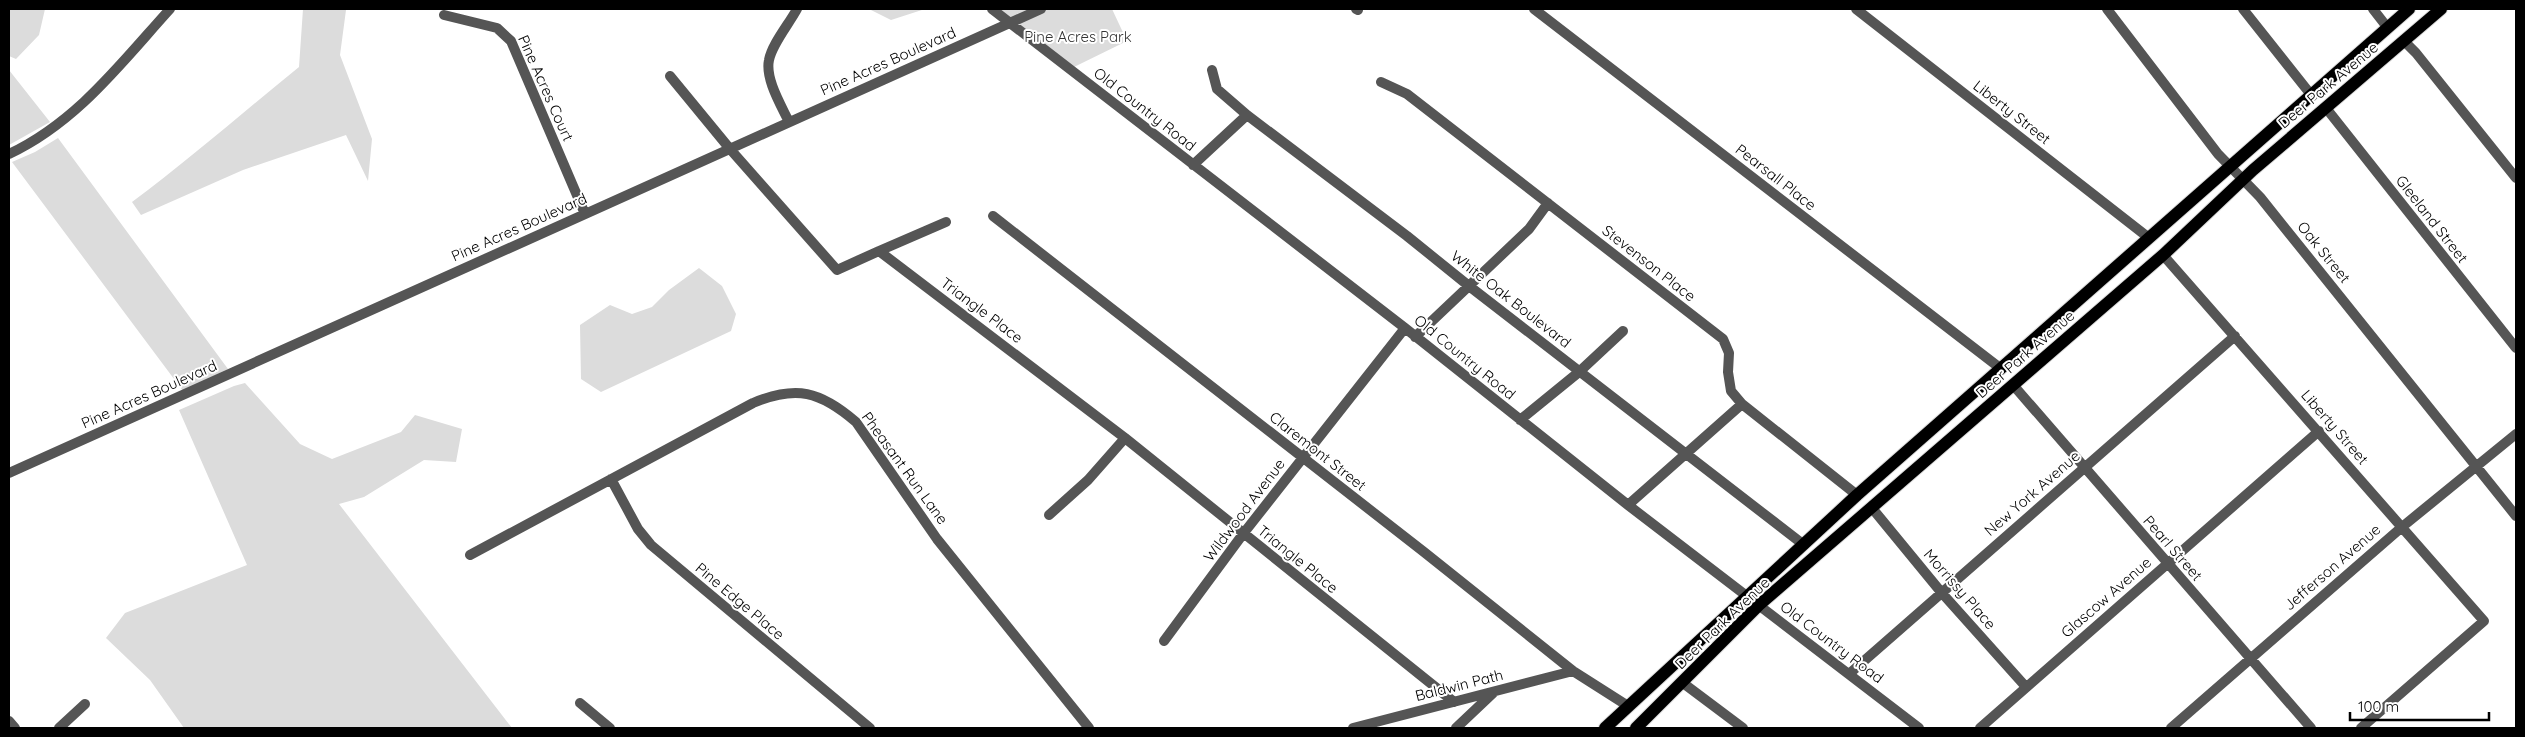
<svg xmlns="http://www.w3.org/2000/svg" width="2525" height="737" font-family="Quicksand,sans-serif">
	<rect width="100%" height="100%" fill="#fff"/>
	<path fill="#dcdcdc" d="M 9,9 L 45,9 L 39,35 L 16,59 L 9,56 Z
		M 303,9 L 346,10 L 340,55 L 372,139 L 368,181 L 346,135 L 243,170 L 141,215 L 132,202 C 190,159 243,112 299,67 Z
		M 869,9 L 925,9 L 891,20 Z
		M 1000,9 L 1112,9 L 1127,41 L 1074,67 Z
		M 9,70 L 50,122 L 9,145 Z
		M 58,138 L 228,369 L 183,391 L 12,162 L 35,152 Z
		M 699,268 L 722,286 L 736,314 L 731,331 L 601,392 L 581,379 L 580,325 L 610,305 L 632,314 L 652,307 L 669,290 Z
		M 245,383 L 300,444 L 332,459 L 401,432 L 415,415 L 462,429 L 456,462 L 424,460 L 364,497 L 339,504 L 512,728 L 184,728 L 150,680 L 106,638 L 125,613 L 247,565 L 179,410 L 234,386 Z"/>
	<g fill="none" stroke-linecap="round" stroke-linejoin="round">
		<g stroke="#dbdbdb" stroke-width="14">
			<path id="primary" d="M 1605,728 L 1857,495 L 2409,9
				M 1636,728 L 1759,605 L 2163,255 L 2253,170 L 2441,9"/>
		</g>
		<path stroke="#555" stroke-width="10" d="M 992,9 L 1405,328 L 1628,505 L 1919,728
			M 1356,9 L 1358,10
			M 1534,9 L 2000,368
			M 1856,9 L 2149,238
			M 2107,9 L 2218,154 L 2260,197 L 2516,516
			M 2243,9 L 2312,96
			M 2373,9 L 2387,27
			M 444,15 L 497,28 L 511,41 L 585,214
			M 2404,41 L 2416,53 L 2516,178
			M 1212,70 L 1217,89 L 1247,115 L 1407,236 L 1469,286 L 1804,545
			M 670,76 L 730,149 L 837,270 L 879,251
			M 1381,82 L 1407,94 L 1723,339 L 1729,353 L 1728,372 L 1731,391 L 1742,404 L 1857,495
			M 2326,108 L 2516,348
			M 789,122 C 781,105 765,79 769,60 C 772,44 789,24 797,9
			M 9,154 C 77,122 121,63 170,9
			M 1193,165 L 1247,115
			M 993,216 L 1424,552 L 1573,671 L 1628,706
			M 946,222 L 879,251 L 1125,438 L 1454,702
			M 2163,255 L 2484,621 L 2361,728
			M 1415,337 L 1529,229 L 1548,203
			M 2014,386 L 2311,728
			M 1520,420 L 1579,372 L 1623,331
			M 9,473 L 1041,9
			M 611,479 L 638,529 L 651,545 L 870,728
			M 1628,505 L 1742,404
			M 1872,508 L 1941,592 L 2026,687
			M 1049,515 L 1088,480 L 1125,438
			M 470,555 L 753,403 C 796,385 820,391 856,422 L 937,539 L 1089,728
			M 1164,641 L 1243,534 L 1405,328
			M 1849,674 L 2235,336
			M 1683,683 L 1743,728
			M 580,703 L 610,728
			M 9,721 L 15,728
			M 59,728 L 85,704
			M 1353,728 L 1573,671
			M 1456,728 L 1493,693
			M 1980,728 L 2319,431
			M 2171,728 L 2402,527 L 2516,434"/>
		<use href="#primary" stroke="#000" stroke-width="12"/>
	</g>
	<g text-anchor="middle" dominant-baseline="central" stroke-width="4" stroke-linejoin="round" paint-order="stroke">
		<g font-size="15" fill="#333" stroke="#fff">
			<text x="1078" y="36">Pine Acres Park</text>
		</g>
		<g font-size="15" fill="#000" stroke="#fff">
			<text transform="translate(888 61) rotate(-24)">Pine Acres Boulevard</text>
			<text transform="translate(2328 85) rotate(-40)">Deer Park Avenue</text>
			<text transform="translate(546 88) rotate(66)">Pine Acres Court</text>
			<text transform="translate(1145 109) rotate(38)">Old Country Road</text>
			<text transform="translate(2012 112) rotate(38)">Liberty Street</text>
			<text transform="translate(1776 177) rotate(38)">Pearsall Place</text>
			<text transform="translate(2432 219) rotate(52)">Gleeland Street</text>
			<text transform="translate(519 227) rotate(-24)">Pine Acres Boulevard</text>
			<text transform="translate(2324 252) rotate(51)">Oak Street</text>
			<text transform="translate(1649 263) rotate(38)">Stevenson Place</text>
			<text transform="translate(1511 299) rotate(38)">White Oak Boulevard</text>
			<text transform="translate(982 310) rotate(37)">Triangle Place</text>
			<text transform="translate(2025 354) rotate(-41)">Deer Park Avenue</text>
			<text transform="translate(1465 357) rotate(39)">Old Country Road</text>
			<text transform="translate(149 394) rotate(-24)">Pine Acres Boulevard</text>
			<text transform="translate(2335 427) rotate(49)">Liberty Street</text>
			<text transform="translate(1318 451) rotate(38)">Claremont Street</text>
			<text transform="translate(905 468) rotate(54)">Pheasant Run Lane</text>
			<text transform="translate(2032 493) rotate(-41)">New York Avenue</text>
			<text transform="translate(1244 510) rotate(-53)">Wildwood Avenue</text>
			<text transform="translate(2173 548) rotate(49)">Pearl Street</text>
			<text transform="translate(1298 559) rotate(39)">Triangle Place</text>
			<text transform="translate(2332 567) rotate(-41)">Jefferson Avenue</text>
			<text transform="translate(1960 589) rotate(49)">Morrissy Place</text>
			<text transform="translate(2106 597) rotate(-41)">Glascow Avenue</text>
			<text transform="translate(740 601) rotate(40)">Pine Edge Place</text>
			<text transform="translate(1722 623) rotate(-44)">Deer Park Avenue</text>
			<text transform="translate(1832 642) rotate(37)">Old Country Road</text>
			<text transform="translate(1459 685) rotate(-14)">Baldwin Path</text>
		</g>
	</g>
	<rect width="2525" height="737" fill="none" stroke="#000000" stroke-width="20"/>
	<path d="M2350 712v8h139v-8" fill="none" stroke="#000000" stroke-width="2.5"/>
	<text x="2358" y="712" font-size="15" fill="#000000" stroke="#ffffff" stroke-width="4" paint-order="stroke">100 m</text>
</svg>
